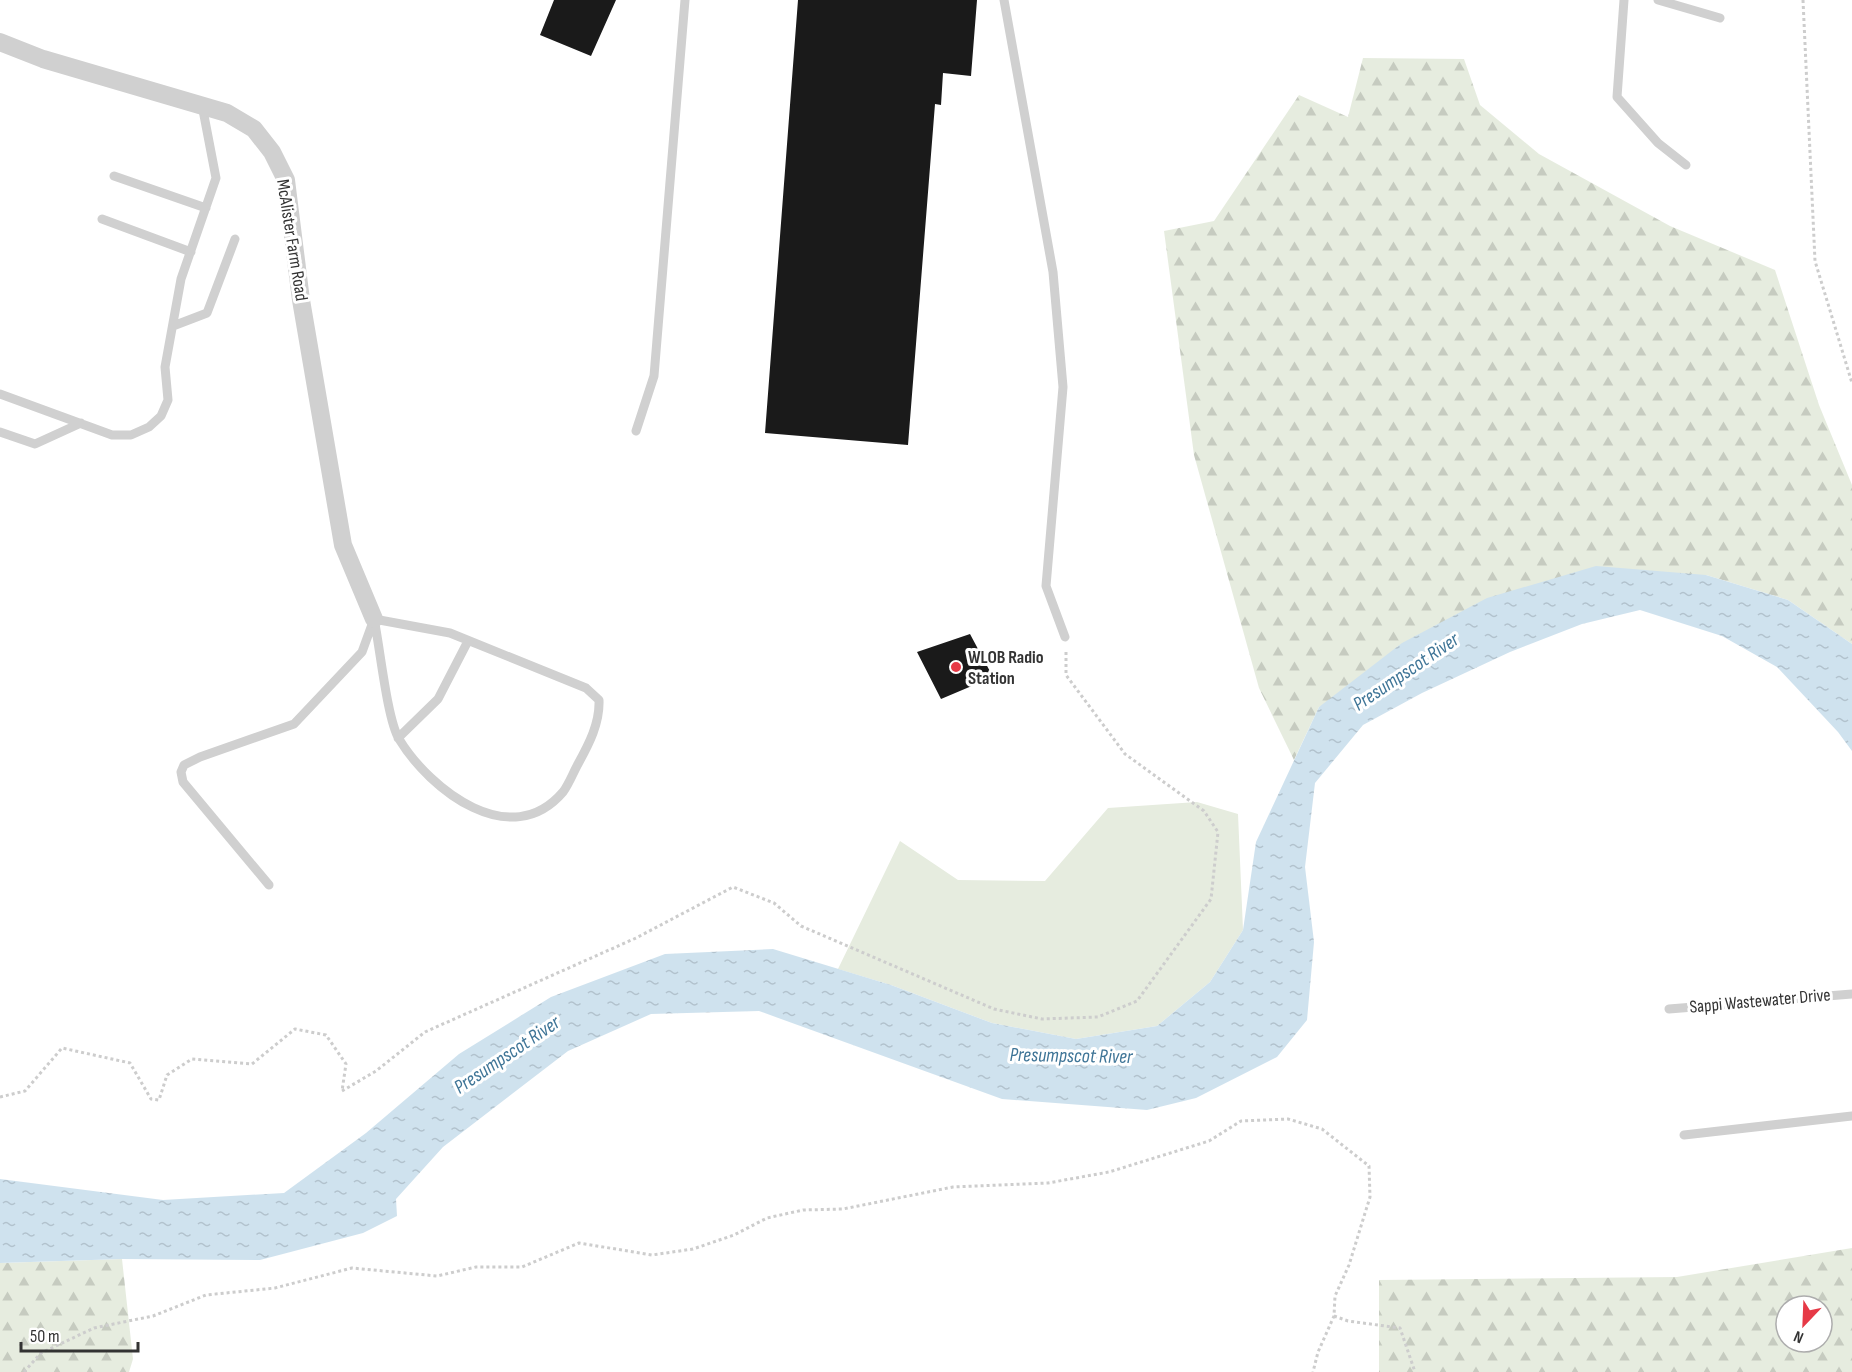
<svg xmlns="http://www.w3.org/2000/svg" width="1852" height="1372" font-family="'Sofia Sans Condensed',sans-serif">
	<defs>
		<pattern id="forest-firs" width="22" height="20" patternUnits="userSpaceOnUse" patternTransform="scale(1.5)"><rect width="22" height="20" fill="#e6ecdf"/><path d="M5 1l3.5 6h-7zM16 11l3.5 6h-7z" fill="#c6cbc0"/></pattern>
		<pattern id="water-ripples" width="26" height="14" patternUnits="userSpaceOnUse" patternTransform="scale(1.5)"><rect width="26" height="14" fill="#cfe2ee"/><path d="M2 4q2-2 4 0t4 0M15 11q2-2 4 0t4 0" fill="none" stroke="#b2c2cd"/></pattern>
	</defs>
	<rect width="100%" height="100%" fill="#fff"/>
	<path fill="url(#forest-firs)" fill-rule="evenodd" d="M 1363,58 L 1464,59 L 1480,105 L 1539,154 L 1670,226 L 1775,270 L 1819,405 L 1852,485 L 1852,644 L 1788,600 L 1706,575 L 1319,707 L 1294,760 L 1259,688 L 1194,455 L 1164,231 L 1214,221 L 1299,95 L 1348,117 Z
		M 1852,1248 L 1852,1372 L 1379,1372 L 1379,1280 L 1677,1277 ZM 1786,1306 L 1822,1306 L 1822,1342 L 1786,1342 Z
		M 122,1259 L 133,1359 L 129,1372 L 0,1372 L 0,1263 Z"/>
	<path fill="#e6ecdf" d="M 1197,802 L 1238,814 L 1243,930 L 1210,982 L 1157,1026 L 1076,1039 L 992,1023 L 891,985 L 838,969 L 900,841 L 958,880 L 1045,881 L 1108,808 Z"/>
	<path fill="url(#water-ripples)" d="M 1596,566 L 1706,575 L 1788,600 L 1852,644 L 1852,751 L 1838,732 L 1777,667 L 1722,636 L 1640,610 L 1582,624 L 1510,652 L 1422,693 L 1363,725 L 1315,783 L 1305,867 L 1314,942 L 1307,1020 L 1277,1057 L 1196,1098 L 1147,1110 L 1002,1099 L 759,1011 L 651,1014 L 568,1051 L 443,1147 L 396,1199 L 397,1216 L 363,1233 L 260,1260 L 122,1259 L 0,1263 L 0,1179 L 163,1200 L 284,1193 L 366,1133 L 459,1054 L 551,997 L 665,954 L 773,949 L 891,985 L 992,1023 L 1076,1039 L 1157,1026 L 1210,982 L 1243,930 L 1256,842 L 1319,707 L 1402,643 L 1487,598 Z"/>
	<path fill="#1a1a1a" d="M 554,0 L 616,0 L 591,56 L 540,35 Z
		M 798,0 L 977,0 L 971,76 L 943,73 L 941,105 L 935,104 L 908,445 L 765,433 Z
		M 970,634 L 993,677 L 941,699 L 917,652 Z"/>
	<g fill="none" stroke-linecap="round" stroke-linejoin="round">
		<path stroke="#cdcdcd" stroke-width="3" stroke-dasharray="3 3" stroke-linecap="butt" d="M 1803,0 L 1815,261 L 1852,383
			M 342,1091 L 376,1071 L 425,1032 L 636,938 L 733,887 L 774,903 L 801,926 L 994,1009 L 1042,1019 L 1098,1017 L 1137,1001 L 1211,899 L 1218,832 L 1204,811 L 1125,754 L 1066,675 L 1066,649
			M 0,1097 L 25,1091 L 62,1048 L 130,1063 L 151,1099 L 159,1100 L 167,1075 L 192,1059 L 252,1064 L 295,1029 L 326,1035 L 346,1064 L 342,1091
			M 1334,1316 L 1348,1321 L 1400,1328 L 1415,1372
			M 24,1372 L 41,1353 L 94,1328 L 153,1316 L 206,1295 L 275,1288 L 352,1268 L 437,1276 L 476,1267 L 522,1267 L 579,1243 L 652,1255 L 693,1249 L 734,1235 L 767,1218 L 803,1210 L 843,1209 L 953,1187 L 1048,1183 L 1109,1172 L 1209,1141 L 1241,1121 L 1288,1119 L 1322,1129 L 1369,1166 L 1370,1197 L 1349,1265 L 1335,1296 L 1334,1316 L 1318,1352 L 1313,1372"/>
		<path stroke="#d0d0d0" stroke-width="9" d="M 1004,0 L 1053,272 L 1063,387 L 1046,586 L 1065,637
			M 1624,0 L 1617,97 L 1658,143 L 1686,165
			M 1658,0 L 1720,18
			M 114,176 L 206,208
			M 102,219 L 191,252
			M 173,326 L 207,313 L 235,239
			M 0,394 L 112,435 L 131,435 L 149,427 L 161,416 L 168,400 L 165,367 L 181,279 L 216,178 L 202,105
			M 636,431 L 654,376 L 685,0
			M 0,432 L 35,444 L 81,423
			M 374,619 L 450,633 L 586,688 L 599,700 C 600,723 589,744 578,764 C 573,773 569,784 563,792 C 511,853 430,790 399,739 C 387,719 380,647 374,619 Z
			M 398,738 L 438,699 L 468,641
			M 269,885 L 183,782 L 181,772 L 184,765 L 200,757 L 294,724 L 362,652 L 374,619
			M 1669,1009 L 1852,994
			M 1684,1135 L 1852,1116"/>
		<path stroke="#d0d0d0" stroke-width="18" d="M 0,42 L 43,59 L 227,113 L 254,129 L 272,152 L 286,180 L 301,300 L 343,545 L 374,619"/>
	</g>
	<circle fill="#e63946" stroke="#fff" stroke-width="2" cx="956" cy="667" r="6"/>
	<g text-anchor="middle" dominant-baseline="central" stroke-width="6" stroke-linejoin="round" paint-order="stroke">
		<g font-size="18" fill="#333" stroke="#fff">
			<text transform="translate(292 240) rotate(81)">McAlister Farm Road</text>
			<text transform="translate(1760 1001) rotate(-5)">Sappi Wastewater Drive</text>
		</g>
		<g font-size="18" font-weight="bold" fill="#333" stroke="#fff" text-anchor="start">
			<text x="968" y="657">WLOB Radio<tspan x="968" dy="21">Station</tspan></text>
		</g>
		<g font-size="20" font-style="italic" fill="#3f7597" stroke="#fff">
			<text transform="translate(1406 672) rotate(-34)">Presumpscot River</text>
			<text transform="translate(507 1055) rotate(-34)">Presumpscot River</text>
			<text transform="translate(1071 1056) rotate(1)">Presumpscot River</text>
		</g>
	</g>
	<g transform="translate(1804 1324) rotate(203)"><circle r="28" fill="#ffffff" stroke="#adadad" stroke-width="1.5"/>
	<path d="M0-4.5L10 22L0 15L-10 22Z" fill="#e63946"/>
	<text y="-9" font-size="16" font-weight="bold" text-anchor="middle" fill="#333333">N</text>
	</g>
	<path d="M21 1342v9h117v-9" fill="none" stroke="#333333" stroke-width="3"/>
	<text x="30" y="1342" font-size="18" fill="#333333" stroke="#ffffff" stroke-width="4.5" paint-order="stroke">50 m</text>
</svg>
